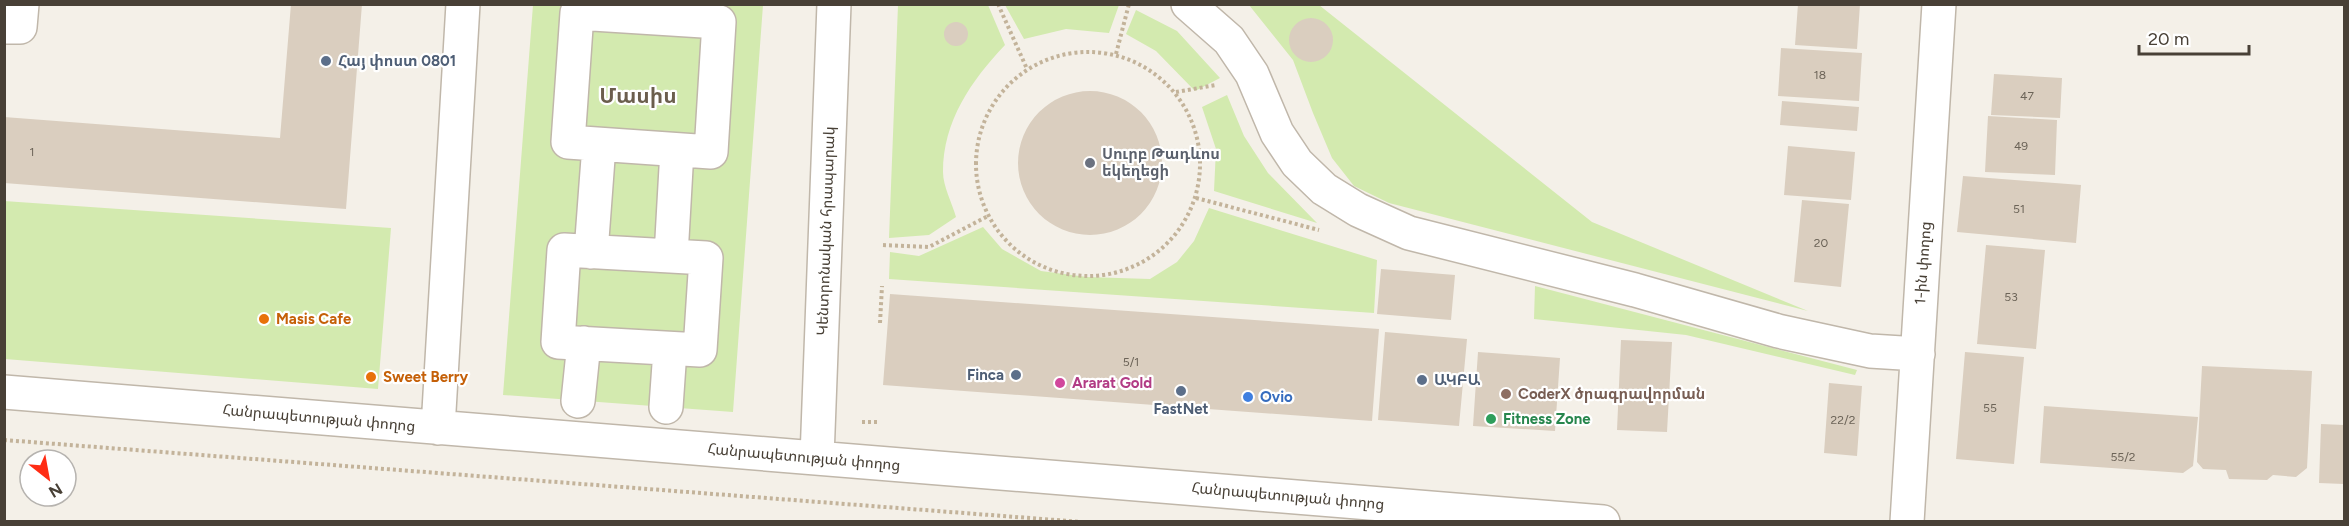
<svg xmlns="http://www.w3.org/2000/svg" width="2349" height="526" font-family="Figtree,'Noto Sans Armenian',sans-serif">
	<rect width="100%" height="100%" fill="#f4f0e8"/>
	<path fill="#d3eaaf" d="M 533,5 L 763,5 L 733,412 L 503,395 Z
		M 898,5 L 988,5 L 1005,45 C 971,81 943,121 943,172 C 943,186 952,203 956,217 L 929,235 L 889,238 Z
		M 1005,5 L 1119,5 L 1109,33 L 1066,29 L 1024,39 Z
		M 1249,5 L 1319,5 L 1592,222 L 1808,311 L 1389,203 L 1354,186 L 1332,158 L 1313,113 L 1293,60 Z
		M 1136,10 L 1177,31 L 1220,78 L 1195,91 L 1156,51 L 1126,34 Z
		M 1227,95 L 1244,136 L 1268,173 L 1317,223 L 1214,191 L 1216,149 L 1202,107 Z
		M 4,201 L 391,228 L 378,389 L 5,359 Z
		M 1209,208 L 1377,260 L 1374,313 L 889,279 L 890,252 L 919,256 L 983,227 L 1002,249 L 1041,271 L 1087,277 L 1150,279 L 1177,262 L 1194,241 Z
		M 1535,286 L 1857,370 L 1855,375 L 1686,335 L 1534,319 Z"/>
	<path fill="#dacebf" d="M 291,4 L 362,4 L 346,209 L 4,183 L 4,117 L 280,138 Z
		M 1798,4 L 1860,4 L 1857,49 L 1795,45 Z
		M1289 40a22 22 0 1 1 44 0a22 22 0 1 1-44 0Z
		M944 34a12 12 0 1 1 24 0a12 12 0 1 1-24 0Z
		M 1781,48 L 1862,53 L 1859,101 L 1778,96 Z
		M 1994,74 L 2062,78 L 2060,118 L 1991,115 Z
		M1018 163a72 72 0 1 1 144 0a72 72 0 1 1-144 0Z
		M 1782,101 L 1859,107 L 1857,131 L 1780,125 Z
		M 1988,116 L 2057,120 L 2055,175 L 1985,172 Z
		M 1788,146 L 1855,152 L 1851,200 L 1784,195 Z
		M 1963,176 L 2081,185 L 2076,243 L 1957,232 Z
		M 1802,200 L 1849,204 L 1841,287 L 1794,282 Z
		M 1986,245 L 2045,250 L 2036,349 L 1977,344 Z
		M 1381,269 L 1455,275 L 1451,320 L 1377,314 Z
		M 890,294 L 1379,329 L 1372,421 L 883,385 Z
		M 1385,332 L 1467,339 L 1459,426 L 1378,420 Z
		M 1621,340 L 1672,342 L 1667,432 L 1617,430 Z
		M 1478,352 L 1560,358 L 1555,431 L 1473,426 Z
		M 1965,352 L 2024,357 L 2014,464 L 1956,459 Z
		M 2202,366 L 2312,371 L 2307,468 L 2296,477 L 2273,475 L 2267,480 L 2229,479 L 2226,470 L 2203,469 L 2197,462 Z
		M 1829,383 L 1862,386 L 1857,456 L 1824,453 Z
		M 2044,406 L 2198,417 L 2193,466 L 2183,473 L 2040,463 Z
		M 2321,424 L 2344,425 L 2344,484 L 2319,483 Z"/>
	<g fill="none" stroke-linecap="round" stroke-linejoin="round">
		<g stroke="#c0b7aa" stroke-width="36">
			<path id="minor" d="M 1188,4 L 1229,40 L 1252,74 L 1277,133 L 1297,163 L 1324,189 L 1358,210 L 1409,233 L 1635,290 L 1778,331 L 1870,351 L 1918,354
				M 577,13 L 719,22 L 711,152 L 568,142 Z
				M 4,27 L 20,27 L 22,4
				M 564,250 L 706,258 L 700,350 L 558,342 Z
				M 591,252 L 599,145
				M 671,256 L 677,150
				M 4,392 L 1603,522
				M 578,401 L 584,343
				M 666,407 L 670,350
				M 438,428 L 463,4
				M 817,458 L 834,4
				M 1907,522 L 1939,4"/>
		</g>
		<path stroke="#c3b39a" stroke-width="4" stroke-dasharray="3 3" stroke-linecap="butt" d="M 998,4 L 1027,69
			M976 164a112 112 0 1 1 224 0a112 112 0 1 1-224 0Z
			M 1116,54 L 1129,4
			M 1176,92 L 1216,85
			M 1196,198 L 1319,230
			M 883,245 L 929,247 L 988,216
			M 880,323 L 882,286
			M 862,422 L 877,422
			M 4,440 L 1082,522"/>
		<use href="#minor" stroke="#fff" stroke-width="33"/>
	</g>
	<g fill="#5c6f8a" stroke="#fff" stroke-width="2">
		<circle cx="326" cy="61" r="6"/>
		<circle cx="1016" cy="375" r="6"/>
		<circle cx="1422" cy="380" r="6"/>
		<circle cx="1181" cy="391" r="6"/>
	</g>
	<circle fill="#6b7280" stroke="#fff" stroke-width="2" cx="1090" cy="163" r="6"/>
	<g fill="#e8710a" stroke="#fff" stroke-width="2">
		<circle cx="264" cy="319" r="6"/>
		<circle cx="371" cy="377" r="6"/>
	</g>
	<circle fill="#d1479c" stroke="#fff" stroke-width="2" cx="1060" cy="383" r="6"/>
	<circle fill="#8d6e63" stroke="#fff" stroke-width="2" cx="1506" cy="394" r="6"/>
	<circle fill="#3f7fe0" stroke="#fff" stroke-width="2" cx="1248" cy="397" r="6"/>
	<circle fill="#2e9e5b" stroke="#fff" stroke-width="2" cx="1491" cy="419" r="6"/>
	<g text-anchor="middle" dominant-baseline="central" stroke-width="4.5" stroke-linejoin="round" paint-order="stroke">
		<g font-size="12" fill="#6c6458">
			<text x="1820" y="75">18</text>
			<text x="2027" y="96">47</text>
			<text x="2021" y="146">49</text>
			<text x="32" y="152">1</text>
			<text x="2019" y="209">51</text>
			<text x="1821" y="243">20</text>
			<text x="2011" y="297">53</text>
			<text x="1131" y="362">5/1</text>
			<text x="1990" y="408">55</text>
			<text x="1843" y="420">22/2</text>
			<text x="2123" y="457">55/2</text>
		</g>
		<g font-size="15" font-weight="bold" fill="#4e5e75" stroke="#fff" text-anchor="start">
			<text x="338" y="61">Հայ փոստ 0801</text>
			<text x="1004" y="375" text-anchor="end">Finca</text>
			<text x="1434" y="380">ԱԿԲԱ</text>
			<text x="1181" y="409" text-anchor="middle">FastNet</text>
		</g>
		<g font-size="15" font-weight="bold" fill="#5b616d" stroke="#fff" text-anchor="start">
			<text x="1102" y="154">Սուրբ Թադևոս<tspan x="1102" dy="17">եկեղեցի</tspan></text>
		</g>
		<g font-size="15" fill="#484036" stroke="#fff">
			<text transform="translate(826 231) rotate(-88)">Կենտրոնական հրապարակ</text>
			<text transform="translate(1923 263) rotate(-86)">1-ին փողոց</text>
			<text transform="translate(319 418) rotate(5)">Հանրապետության փողոց</text>
			<text transform="translate(804 457) rotate(5)">Հանրապետության փողոց</text>
			<text transform="translate(1288 496) rotate(5)">Հանրապետության փողոց</text>
		</g>
		<g font-size="15" font-weight="bold" fill="#c56008" stroke="#fff" text-anchor="start">
			<text x="276" y="319">Masis Cafe</text>
			<text x="383" y="377">Sweet Berry</text>
		</g>
		<g font-size="15" font-weight="bold" fill="#b23c85" stroke="#fff" text-anchor="start">
			<text x="1072" y="383">Ararat Gold</text>
		</g>
		<g font-size="15" font-weight="bold" fill="#785e54" stroke="#fff" text-anchor="start">
			<text x="1518" y="394">CoderX ծրագրավորման</text>
		</g>
		<g font-size="15" font-weight="bold" fill="#366cbe" stroke="#fff" text-anchor="start">
			<text x="1260" y="397">Ovio</text>
		</g>
		<g font-size="15" font-weight="bold" fill="#27864d" stroke="#fff" text-anchor="start">
			<text x="1503" y="419">Fitness Zone</text>
		</g>
		<g font-size="21" font-weight="bold" fill="#6b5e4d" stroke="#fff">
			<text x="638" y="95">Մասիս</text>
		</g>
	</g>
	<rect width="2349" height="526" fill="none" stroke="#484036" stroke-width="12"/>
	<g transform="translate(48 478) rotate(149)"><circle r="28" fill="#ffffff" stroke="#b6b3af" stroke-width="1.5"/>
	<path d="M0-4.5L10 22L0 15L-10 22Z" fill="#ff2c14"/>
	<text y="-9" font-size="16" font-weight="bold" text-anchor="middle" fill="#484036">N</text>
	</g>
	<path d="M2139 45v9h110v-9" fill="none" stroke="#484036" stroke-width="3"/>
	<text x="2148" y="45" font-size="18" fill="#484036" stroke="#ffffff" stroke-width="4.5" paint-order="stroke">20 m</text>
</svg>
